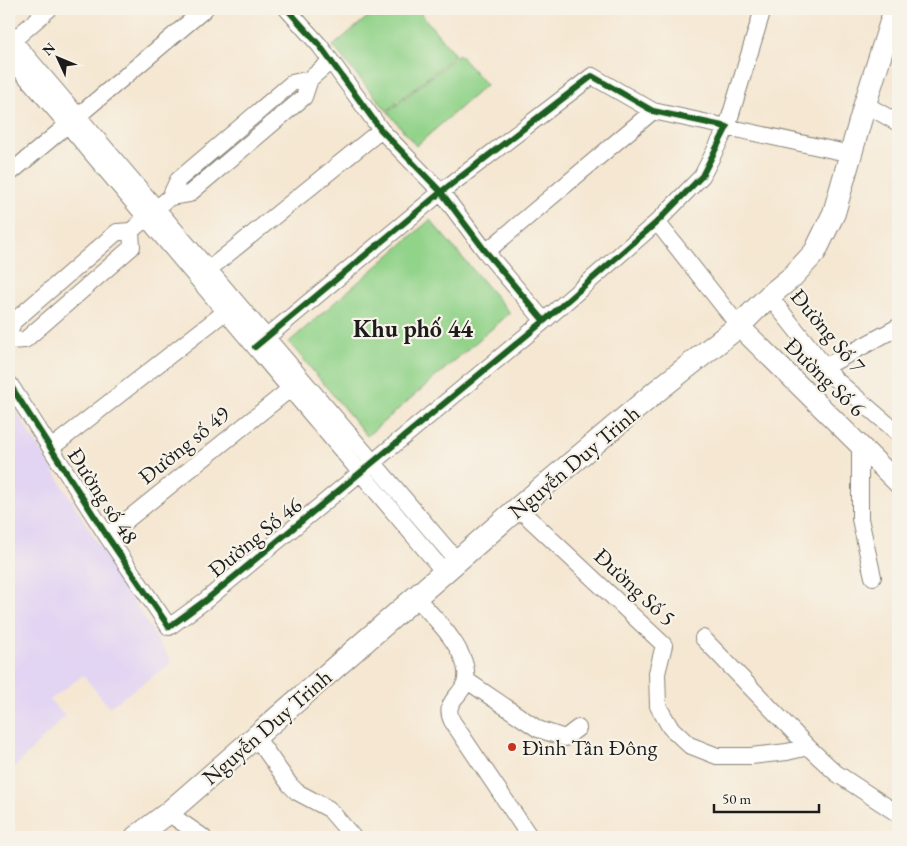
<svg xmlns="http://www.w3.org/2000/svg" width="907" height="846" font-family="'EB Garamond',serif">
	<rect width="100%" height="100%" fill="#f7f3e8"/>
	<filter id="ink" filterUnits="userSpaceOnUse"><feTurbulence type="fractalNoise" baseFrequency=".02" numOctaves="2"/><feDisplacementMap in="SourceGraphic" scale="10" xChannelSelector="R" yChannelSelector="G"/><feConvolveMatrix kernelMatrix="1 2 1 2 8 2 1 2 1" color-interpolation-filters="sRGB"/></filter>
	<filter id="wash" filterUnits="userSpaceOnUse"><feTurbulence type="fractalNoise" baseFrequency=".0096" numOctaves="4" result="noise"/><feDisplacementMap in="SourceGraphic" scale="20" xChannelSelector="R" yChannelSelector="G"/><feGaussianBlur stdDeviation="1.12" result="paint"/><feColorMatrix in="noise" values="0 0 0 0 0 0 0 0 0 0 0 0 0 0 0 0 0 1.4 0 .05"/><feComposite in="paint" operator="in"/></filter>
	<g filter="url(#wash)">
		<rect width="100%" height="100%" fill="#f5e7d2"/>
		<path fill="#e2d4f3" d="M 9,399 L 172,663 L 109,707 L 83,675 L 50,700 L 65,716 L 9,773 Z"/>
		<path fill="#92d38a" stroke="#577853" d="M 377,9 L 417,9 L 455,55 L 387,111 L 333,46 Z
			M 459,54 L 486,85 L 416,146 L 388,112 Z
			M 430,220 L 510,313 L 367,436 L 289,342 Z"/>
	</g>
	<g filter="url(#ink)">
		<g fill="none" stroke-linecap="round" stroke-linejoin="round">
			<g stroke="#888277" stroke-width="18">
				<path id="minor" d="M 287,9 L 320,46 L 381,130 L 441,192 L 592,76 L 653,111 L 727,127 L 702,176 L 657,222 L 544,321
					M 763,9 L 727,127 L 851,154
					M 13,40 L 458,562
					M 9,44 L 49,9
					M 9,57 L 68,125 L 445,573
					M 865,104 L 898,123
					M 9,174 L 205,9
					M 170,197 L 189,194 L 304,97 L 310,79
					M 657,222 L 739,326
					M 131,231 L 170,197 L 178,180 L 292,83 L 310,79 L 331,61
					M 486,252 L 653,111
					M 208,270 L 381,130
					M 769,296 L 835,379 L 898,433
					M 9,335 L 13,322 L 117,232 L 131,231
					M 9,341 L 25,340 L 132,247 L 131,231
					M 825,367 L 898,327
					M 9,383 L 107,536 L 169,627 L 206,600 L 544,321 L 486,252 L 441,192 L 255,347
					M 860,444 L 860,519 L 873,577
					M 51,448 L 225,312
					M 518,508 L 664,645 L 657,673 L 658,706 L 670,727 L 689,745 L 717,756 L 751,756 L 787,752 L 808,747 L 836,773 L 898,814
					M 107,536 L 290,389
					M 416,598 C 433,616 470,652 466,679 C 464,696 442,700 452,721 L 530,837
					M 703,638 L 808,747
					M 466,680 L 538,729 L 565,738 L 578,728
					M 256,737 L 290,785 L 297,792 L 329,809 L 353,837
					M 168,813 L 203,837"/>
			</g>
			<g stroke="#888277" stroke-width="22">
				<path id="tertiary" d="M 739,326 L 898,483"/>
			</g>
			<g stroke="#888277" stroke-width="24">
				<path id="secondary" d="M 136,837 L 168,813 L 518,508 L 658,390 L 739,326 L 769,296 L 792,277 L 815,252 L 834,213 L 865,104 L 895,9"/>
			</g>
			<use href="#minor" stroke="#fff" stroke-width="16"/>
			<use href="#tertiary" stroke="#fff" stroke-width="20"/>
			<use href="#secondary" stroke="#fff" stroke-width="22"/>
			<g stroke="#f7f3e8" stroke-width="9">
				<path id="cycleway" d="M 287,9 L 320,46 L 381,130 L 441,192 L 592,76 L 653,111 L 727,127 L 702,176 L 657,222 L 544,321
					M 9,383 L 107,536 L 169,627 L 206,600 L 544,321 L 486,252 L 441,192 L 255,347"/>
			</g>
			<use href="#cycleway" stroke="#1b5e20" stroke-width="6"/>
		</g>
	</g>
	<circle fill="#c8321e" stroke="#f7f3e8" stroke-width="2" cx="512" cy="747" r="5"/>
	<g text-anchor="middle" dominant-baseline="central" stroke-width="4.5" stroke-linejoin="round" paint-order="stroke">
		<g font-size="22" fill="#1c1c1c" stroke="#f7f3e8">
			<text transform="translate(828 331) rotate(50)">Đường Số 7</text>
			<text transform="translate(825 377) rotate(44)">Đường Số 6</text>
			<text transform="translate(184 445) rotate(-39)">Đường số 49</text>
			<text transform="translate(574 462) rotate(-40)">Nguyễn Duy Trinh</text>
			<text transform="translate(103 496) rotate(57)">Đường số 48</text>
			<text transform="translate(255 537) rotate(-39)">Đường Số 46</text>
			<text transform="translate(635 587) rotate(43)">Đường Số 5</text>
			<text transform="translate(267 727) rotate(-41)">Nguyễn Duy Trinh</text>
		</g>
		<g font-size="22" fill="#1c1c1c" stroke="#f7f3e8" text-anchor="start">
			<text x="522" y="747">Đình Tân Đông</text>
		</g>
		<g font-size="24" font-weight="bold" fill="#1c1c1c" stroke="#f7f3e8">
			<text x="413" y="328">Khu phố 44</text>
		</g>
	</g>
	<rect width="907" height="846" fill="none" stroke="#f7f3e8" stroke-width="30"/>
	<g transform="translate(58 58) rotate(314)" stroke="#f7f3e8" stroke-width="4" paint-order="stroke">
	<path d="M0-4L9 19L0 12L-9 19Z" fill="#1c1c1c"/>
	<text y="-8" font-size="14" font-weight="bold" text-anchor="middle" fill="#1c1c1c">N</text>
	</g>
	<path d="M714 804v8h105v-8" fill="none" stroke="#1c1c1c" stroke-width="2.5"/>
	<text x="722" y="804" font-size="15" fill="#1c1c1c" stroke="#f7f3e8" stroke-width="4" paint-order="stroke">50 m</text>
</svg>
